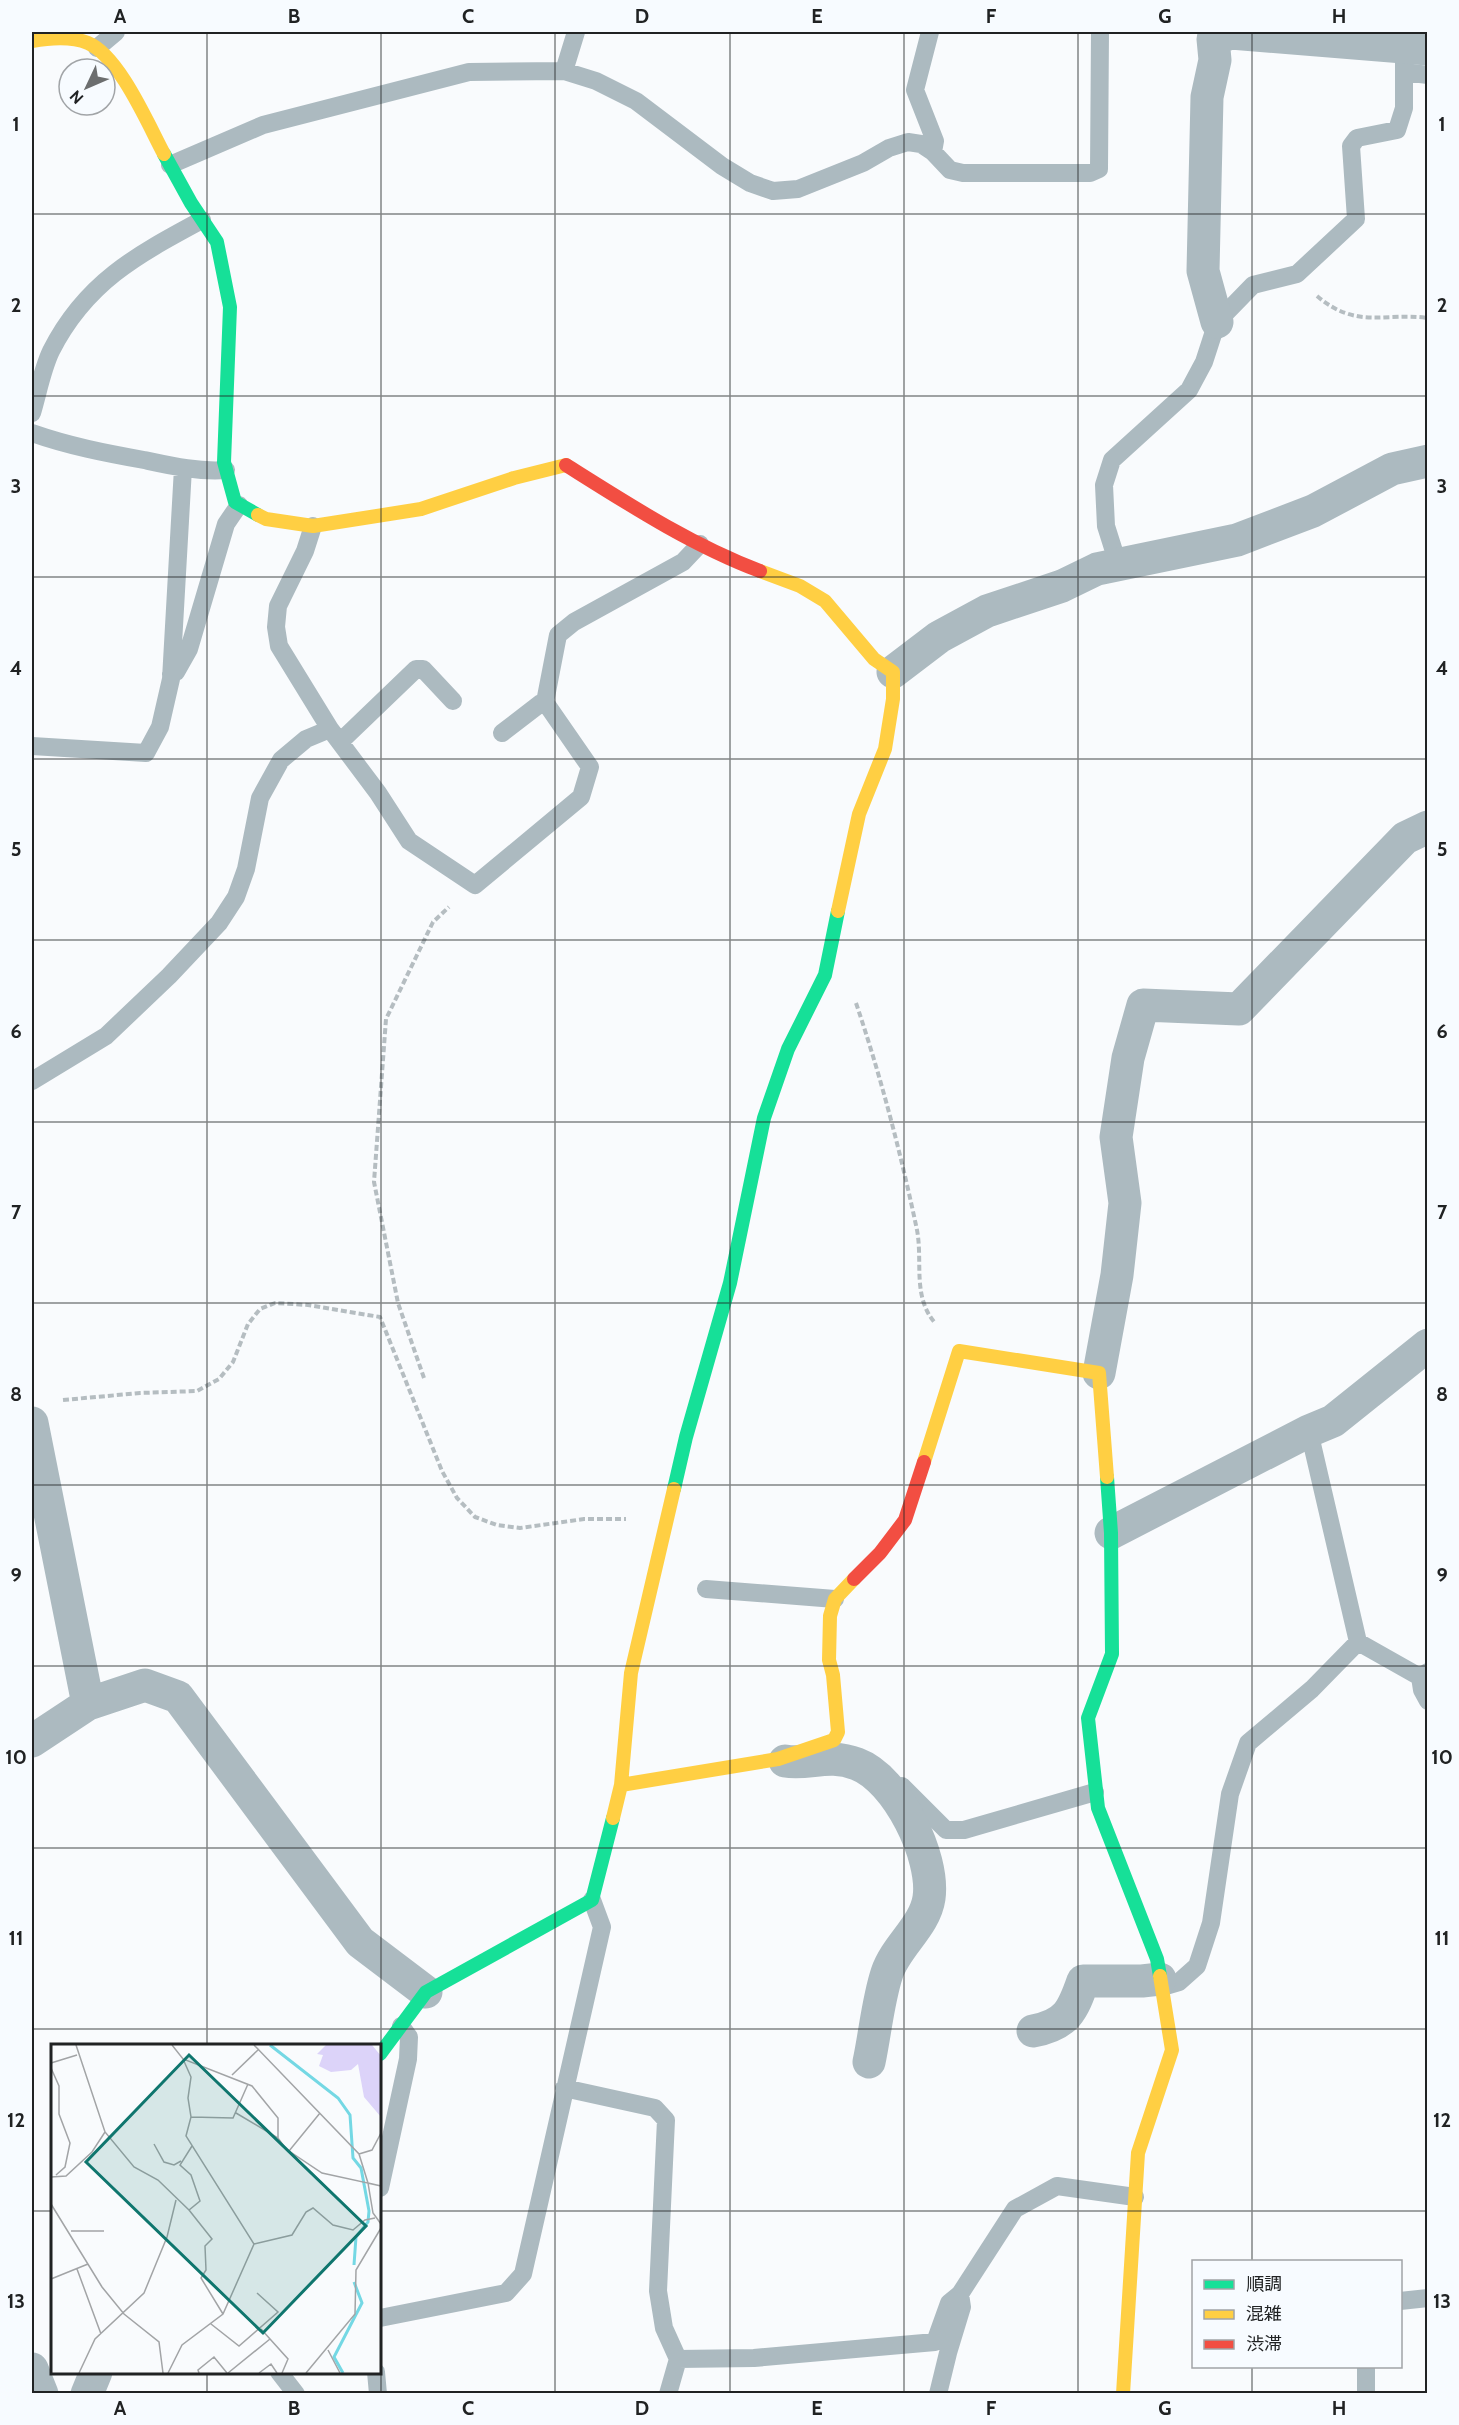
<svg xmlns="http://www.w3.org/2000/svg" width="1459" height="2425" font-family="Cabin,'Noto Sans JP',sans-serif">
	<rect width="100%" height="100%" fill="#f9fbfd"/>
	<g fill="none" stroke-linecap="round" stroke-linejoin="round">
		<path stroke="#b5bdc1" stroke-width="4" stroke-dasharray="6 3" stroke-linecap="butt" d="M 1317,296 C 1357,330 1384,312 1428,318
			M 856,1003 C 881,1077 901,1154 917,1230 C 923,1262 912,1296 935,1323
			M 424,1378 L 398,1303 L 374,1182 L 386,1019 L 433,922 L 449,907
			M 63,1400 L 140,1393 L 197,1391 L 219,1379 L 233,1362 L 248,1324 L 260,1309 L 275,1303 L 308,1305 L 380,1317 L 442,1471 L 457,1498 L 475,1517 L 497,1525 L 520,1528 L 584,1519 L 626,1519"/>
		<path stroke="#acbac0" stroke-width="18" d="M 930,32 L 915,90 L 935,141 L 933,152
			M 97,48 L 116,32
			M 564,71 L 576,32
			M 1404,72 L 1428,75
			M 170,165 L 263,125 L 469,72 L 564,71 L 596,81 L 636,101 L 722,166 L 750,183 L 773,191 L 798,189 L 863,163 L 889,148 L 908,142 L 921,144 L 933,152 L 950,170 L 963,173 L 1090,173 L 1099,169 L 1100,32
			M 32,413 C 38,393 42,370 51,351 C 86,282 137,255 202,220
			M 32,433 C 69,446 105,453 144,460 C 172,466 198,472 226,470
			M 313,526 L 305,551 L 278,606 L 276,627 L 279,646 L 330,729 L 378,793 L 409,841 L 475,885 L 581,797 L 590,767 L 545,702 L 558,635 L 574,622 L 683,562 L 700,544
			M 1118,564 L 1106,526 L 1104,485 L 1112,460 L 1189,390 L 1204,362 L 1217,322 L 1253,285 L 1297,274 L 1356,219 L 1351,146 L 1357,138 L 1397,130 L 1404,108 L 1404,48
			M 171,674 L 176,672 L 189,649 L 226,524 L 239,505
			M 502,733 L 541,703 L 545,702
			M 340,742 L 416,669 L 423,669 L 453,701
			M 32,746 L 146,753 L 160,727 L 171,679 L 183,468
			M 32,1081 L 106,1036 L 169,976 L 219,923 L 236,897 L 246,869 L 260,798 L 281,760 L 306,739 L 330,729
			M 1309,1431 L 1358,1642 L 1420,1677 L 1428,1672
			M 706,1589 L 835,1599
			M 1420,1677 L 1422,1690 L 1428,1701
			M 902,1786 L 946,1830 L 964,1830 L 1095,1792
			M 1162,1987 L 1179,1982 L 1197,1966 L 1211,1923 L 1230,1794 L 1248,1743 L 1312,1689 L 1358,1642
			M 564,2088 L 655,2108 L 666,2120 L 658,2291 L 664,2328 L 678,2359
			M 380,2188 L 408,2059 L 409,2037 L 401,2026
			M 1400,2301 L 1428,2298
			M 380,2318 L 506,2293 L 523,2274 L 602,1927 L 592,1900
			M 279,2372 L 296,2394
			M 376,2372 L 378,2394
			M 668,2394 L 678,2359 L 754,2358 L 935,2342 L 949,2303 L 960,2294
			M 938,2394 L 948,2353 L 962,2307 L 960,2294 L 1015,2209 L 1057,2186 L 1135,2197
			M 1366,2394 L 1366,2366"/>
		<path stroke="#acbac0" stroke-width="33" d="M 1217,322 L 1203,271 L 1207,97 L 1215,60 L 1213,39 L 1231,33 L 1428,49
			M 893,672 L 939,637 L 987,611 L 1062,586 L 1097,569 L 1237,540 L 1313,511 L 1392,469 L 1428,461
			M 1099,1373 L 1117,1275 L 1125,1203 L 1116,1137 L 1128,1058 L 1143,1005 L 1239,1009 L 1405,838 L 1428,827
			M 32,1423 L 88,1704
			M 1111,1533 L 1309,1431 L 1333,1421 L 1428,1345
			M 32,1741 L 88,1704 L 145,1685 L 178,1697 L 360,1942 L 426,1992
			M 785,1761 C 810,1765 828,1753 857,1764 C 897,1779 935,1857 929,1898 C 925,1926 896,1946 887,1973 C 878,2000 875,2034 869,2062
			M 1033,2031 C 1067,2025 1073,2010 1083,1981 L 1142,1981 L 1160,1979
			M 32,2369 L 42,2394
			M 87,2394 L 96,2372"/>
		<path stroke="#16e098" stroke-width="14" d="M 164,154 L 191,203 L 217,242 L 230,307 L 224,462 L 235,502 L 258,515
			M 1107,1477 L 1111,1533 L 1112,1654 L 1088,1718 L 1098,1808 L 1157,1959 L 1160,1976
			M 674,1489 L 686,1437 L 730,1283 L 764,1118 L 788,1049 L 825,975 L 838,911
			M 380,2054 L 426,1992 L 592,1900 L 613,1818"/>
		<path stroke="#ffcf43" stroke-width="14" d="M 32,41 C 49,38 71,36 88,43 C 119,56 148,124 164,154
			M 258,515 L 266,519 L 313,526 L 421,509 L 514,478 L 566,465
			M 760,571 L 800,586 L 825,601 L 874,659 L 893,672 L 893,699 L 885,749 L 859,814 L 838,911
			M 924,1462 L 959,1351 L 1099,1373 L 1107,1477
			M 621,1785 L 778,1759 L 834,1740 L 838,1732 L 833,1675 L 829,1660 L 830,1616 L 835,1599 L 854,1579
			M 613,1818 L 621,1785 L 631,1673 L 674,1489
			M 1123,2394 L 1138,2153 L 1172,2050 L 1160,1976"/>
		<path stroke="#f24e42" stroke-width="14" d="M 566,465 C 628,504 691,545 760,571
			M 854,1579 L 880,1553 L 905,1520 L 924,1462"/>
	</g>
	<path fill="none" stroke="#202223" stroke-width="1.5" stroke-opacity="0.55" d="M 207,32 L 207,2046M 381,32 L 381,2394M 555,32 L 555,2394M 730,32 L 730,2394M 904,32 L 904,2394M 1078,32 L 1078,2394M 1252,32 L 1252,2262M 32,214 L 1428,214M 32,396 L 1428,396M 32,577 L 1428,577M 32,759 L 1428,759M 32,940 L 1428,940M 32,1122 L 1428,1122M 32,1303 L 1428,1303M 32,1485 L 1428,1485M 32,1666 L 1428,1666M 32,1848 L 1428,1848M 32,2029 L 1428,2029M 32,2211 L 52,2211M 380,2211 L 1428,2211M 1252,2366 L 1252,2394M 207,2372 L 207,2394"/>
	<g transform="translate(51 2044)">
		<rect width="330" height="330" fill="#f9fbfd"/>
		<path d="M 275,1 L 321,1 L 330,12 L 330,73 L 313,53 L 307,20 L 300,26 L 280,28 L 268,22 L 272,11 L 266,10 Z" fill="#dcd3f9"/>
		<path fill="none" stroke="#74d8e4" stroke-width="3" d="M 219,1 L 287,54 L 299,71 L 302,114 L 310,124 L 318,167 L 317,178 L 305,193 L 303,221M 292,329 L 283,313 L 311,259 L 303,238"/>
		<path fill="none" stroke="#a2a4a6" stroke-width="1.5" d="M 25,1 L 54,88 L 83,123 L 107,136 L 138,166 L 149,157 L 140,131 L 129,121 L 141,102M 121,1 L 132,15 L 201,42 L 227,74 L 227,94M 203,1 L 308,110 L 317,139 L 330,142M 0,19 L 26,11M 0,24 L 8,42 L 8,70 L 19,99 L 14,123 L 5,131M 181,31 L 208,5M 185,69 L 227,94 L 235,105 L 271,129 L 317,139 L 322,169 L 330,180M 140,73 L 182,74 L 197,40M 103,100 L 113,118 L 123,121 L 130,117M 238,107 L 269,69M 308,110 L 321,106 L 330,89M 0,133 L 15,132 L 41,108 L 54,88M 0,160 L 51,243 L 73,270 L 108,298 L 112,329M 138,166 L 161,195 L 154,202 L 155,226 L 150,234 L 172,270M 20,187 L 53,187M 203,200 L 241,191 L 255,168 L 262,164 L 282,181 L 302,186 L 314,176 L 324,174M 26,225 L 50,290M 0,235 L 37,220M 160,280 L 188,302 L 227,268 L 206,249M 210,285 L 237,315 L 231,329M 277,306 L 289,329M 28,329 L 44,295 L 93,249 L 116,193 L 125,156M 117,329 L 131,301 L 172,270 L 203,200 L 135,92 L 140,73 L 137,54 L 140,33 L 132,15M 148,329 L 147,326 L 163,313 L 176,329M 177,329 L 219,295M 208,329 L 220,320 L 226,329M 255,329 L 304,270 L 305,226 L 330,184"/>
		<path fill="#0f766e" fill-opacity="0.15" stroke="#0f766e" stroke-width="3" d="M 138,11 L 315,182 L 212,289 L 35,118 Z"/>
		<rect width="330" height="330" fill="none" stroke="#202223" stroke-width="3"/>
	</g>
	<rect width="1459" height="2425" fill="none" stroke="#f7fbff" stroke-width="66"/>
	<rect x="1192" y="2260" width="210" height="108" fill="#f7fbff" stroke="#a1a4a7" stroke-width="1.5"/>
	<rect x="1204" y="2280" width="30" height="9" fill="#16e098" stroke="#a1a4a7" stroke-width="1.5"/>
	<text x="1246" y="2290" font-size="18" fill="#202223">順調</text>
	<rect x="1204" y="2310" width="30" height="9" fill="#ffcf43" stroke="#a1a4a7" stroke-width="1.5"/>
	<text x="1246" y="2320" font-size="18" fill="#202223">混雑</text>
	<rect x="1204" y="2340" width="30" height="9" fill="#f24e42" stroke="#a1a4a7" stroke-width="1.5"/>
	<text x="1246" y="2350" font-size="18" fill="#202223">渋滞</text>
	<g transform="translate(87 87) rotate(226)"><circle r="28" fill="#f7fbff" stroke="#a1a4a7" stroke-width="1.5"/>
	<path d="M0-4.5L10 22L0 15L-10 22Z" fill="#6c6e6f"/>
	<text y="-9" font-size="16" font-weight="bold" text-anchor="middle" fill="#202223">N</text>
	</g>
	<rect x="33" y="33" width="1393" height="2359" fill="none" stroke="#202223" stroke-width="2"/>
	<g font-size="20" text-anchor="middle" font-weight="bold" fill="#202223">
		<text x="120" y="23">A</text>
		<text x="294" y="23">B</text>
		<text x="468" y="23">C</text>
		<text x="642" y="23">D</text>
		<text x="817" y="23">E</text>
		<text x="991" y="23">F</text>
		<text x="1165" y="23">G</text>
		<text x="1339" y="23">H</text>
		<text x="16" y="131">1</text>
		<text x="1442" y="131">1</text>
		<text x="16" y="312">2</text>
		<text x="1442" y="312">2</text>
		<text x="16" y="493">3</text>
		<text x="1442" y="493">3</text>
		<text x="16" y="675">4</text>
		<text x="1442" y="675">4</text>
		<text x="16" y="856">5</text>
		<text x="1442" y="856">5</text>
		<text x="16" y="1038">6</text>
		<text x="1442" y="1038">6</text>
		<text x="16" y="1219">7</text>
		<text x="1442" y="1219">7</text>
		<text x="16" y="1401">8</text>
		<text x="1442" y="1401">8</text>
		<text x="16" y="1582">9</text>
		<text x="1442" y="1582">9</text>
		<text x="16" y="1764">10</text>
		<text x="1442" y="1764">10</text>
		<text x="16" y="1945">11</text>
		<text x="1442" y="1945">11</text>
		<text x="16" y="2127">12</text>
		<text x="1442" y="2127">12</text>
		<text x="16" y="2308">13</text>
		<text x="1442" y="2308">13</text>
		<text x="120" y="2415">A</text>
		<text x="294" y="2415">B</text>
		<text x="468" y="2415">C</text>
		<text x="642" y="2415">D</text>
		<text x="817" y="2415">E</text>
		<text x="991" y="2415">F</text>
		<text x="1165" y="2415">G</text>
		<text x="1339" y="2415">H</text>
	</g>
</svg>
